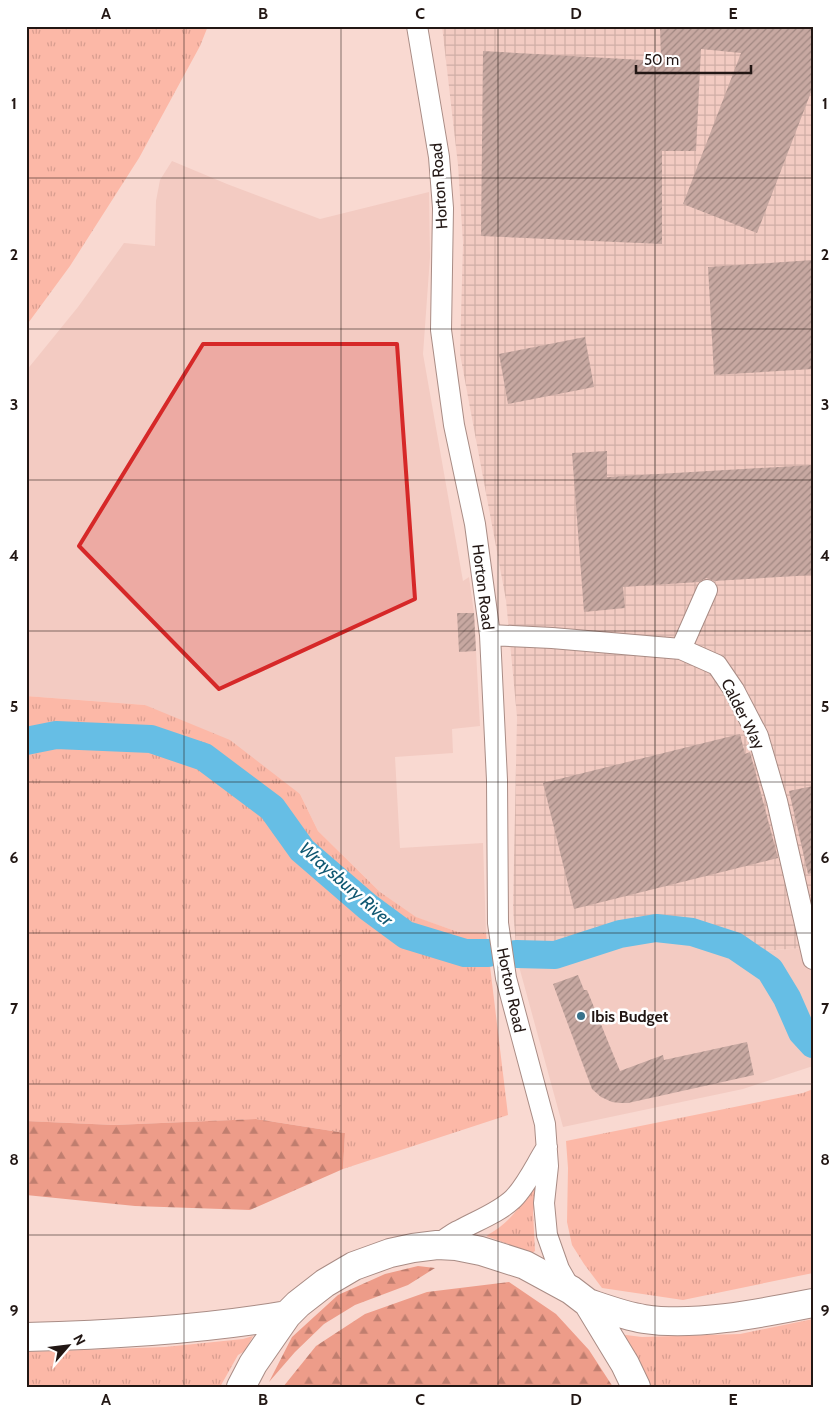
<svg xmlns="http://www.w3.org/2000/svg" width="839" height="1413" font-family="Cabin,sans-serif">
	<defs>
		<pattern id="industrial-grid" width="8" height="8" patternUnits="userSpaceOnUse" patternTransform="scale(1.25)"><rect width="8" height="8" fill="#f3cbc2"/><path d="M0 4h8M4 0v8" fill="none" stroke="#d0aea6"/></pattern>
		<pattern id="grass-tufts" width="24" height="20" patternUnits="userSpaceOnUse" patternTransform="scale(1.25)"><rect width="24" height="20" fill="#fcb8a7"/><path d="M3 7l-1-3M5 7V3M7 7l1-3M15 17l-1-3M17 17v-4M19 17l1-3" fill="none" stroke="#d89d8f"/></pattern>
		<pattern id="forest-firs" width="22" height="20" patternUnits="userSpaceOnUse" patternTransform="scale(1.25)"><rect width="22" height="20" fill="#ed9c89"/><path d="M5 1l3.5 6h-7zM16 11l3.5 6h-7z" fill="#c07e6f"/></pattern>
		<pattern id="building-hatch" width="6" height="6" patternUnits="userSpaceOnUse" patternTransform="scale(1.25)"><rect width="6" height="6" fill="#c7a8a1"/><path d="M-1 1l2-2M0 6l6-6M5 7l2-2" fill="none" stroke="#a18882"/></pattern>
	</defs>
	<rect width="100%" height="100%" fill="#f9d9d1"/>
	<path fill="#f3cbc2" d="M 172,161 L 227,184 L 320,219 L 429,192 L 430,257 L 423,354 L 463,581 L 469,577 L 474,613 L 480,726 L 452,729 L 453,753 L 395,757 L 400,848 L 483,843 L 486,933 L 458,932 L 415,917 L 380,892 L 318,831 L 300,794 L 145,705 L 26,696 L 26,371 L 78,307 L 124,243 L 155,246 L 156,201 L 160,180 Z
		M 664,936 L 682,936 L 712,944 L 737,953 L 804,948 L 813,980 L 813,1066 L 743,1089 L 563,1127 L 517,959 L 578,958 Z"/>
	<path fill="url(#industrial-grid)" d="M 442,26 L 813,26 L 813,980 L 803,948 L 737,953 L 712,944 L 682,936 L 664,936 L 578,958 L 517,959 L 513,909 L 517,717 L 506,600 L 460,354 L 463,243 L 458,165 Z"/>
	<path fill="url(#grass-tufts)" d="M 26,26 L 208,26 L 200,46 L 139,158 L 70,266 L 26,326 Z
		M 26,696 L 145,705 L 230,740 L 300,794 L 318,831 L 380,892 L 416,917 L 458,932 L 486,933 L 508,1115 L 343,1169 L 345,1133 L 256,1119 L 114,1125 L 26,1121 Z
		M 813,1089 L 813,1273 L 683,1300 L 602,1288 L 584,1264 L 572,1245 L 567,1222 L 568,1168 L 566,1141 L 803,1093 Z
		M 543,1163 L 533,1212 L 535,1251 L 532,1253 L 486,1236 C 518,1218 528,1195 543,1163 Z
		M 813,1319 L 813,1387 L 651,1387 L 618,1334 L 642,1337 L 740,1334 Z
		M 253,1336 L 245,1351 L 238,1355 L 220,1387 L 26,1387 L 26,1352 L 165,1347 L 243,1339 Z"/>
	<path fill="url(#forest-firs)" d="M 256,1119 L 345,1133 L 343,1169 L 250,1210 L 135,1206 L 26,1195 L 26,1121 L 114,1125 Z
		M 418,1266 L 435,1268 L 408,1285 L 355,1305 L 324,1324 L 295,1352 L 269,1382 L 292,1337 L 338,1295 L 385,1274 Z
		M 509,1282 L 556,1314 L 589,1350 L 613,1387 L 283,1387 L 316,1346 L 365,1314 L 427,1292 Z"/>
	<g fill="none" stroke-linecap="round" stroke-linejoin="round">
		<path stroke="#66bee5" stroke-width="28" d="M 26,741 L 56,735 L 151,739 L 204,757 L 272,808 L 302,850 L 368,907 L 406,935 L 465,953 L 488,953
			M 516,954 L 555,955 L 620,934 L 656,928 L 692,932 L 735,946 L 770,970 L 787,998 L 802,1032 L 813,1044"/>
	</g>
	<path fill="url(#building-hatch)" d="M 660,26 L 813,26 L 813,87 L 757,233 L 683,204 L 741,53 L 701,49 L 696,151 L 662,151 L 662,244 L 481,236 L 483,51 L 661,61 Z
		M 813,260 L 813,369 L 714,375 L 708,267 Z
		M 585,337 L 594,387 L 508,404 L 499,354 Z
		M 607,451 L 607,477 L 813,465 L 813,575 L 714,581 L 706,578 L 699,582 L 623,587 L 625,608 L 584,612 L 572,453 Z
		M 457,613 L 474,613 L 476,651 L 459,652 Z
		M 740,734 L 745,754 L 750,752 L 778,858 L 574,909 L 543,783 Z
		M 813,786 L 813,873 L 808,874 L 789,791 Z
		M 578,975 L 584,990 L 587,990 L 620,1071 L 663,1055 L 664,1060 L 747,1042 L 754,1075 L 628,1103 L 620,1103 L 612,1102 L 601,1097 L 592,1089 L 553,984 Z"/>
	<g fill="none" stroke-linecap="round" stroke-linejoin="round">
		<g stroke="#a98c85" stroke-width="22">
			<path id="minor" d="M 417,26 L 439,157 L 443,208 L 441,330 L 454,425 L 475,524 L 490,635 L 497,780 L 498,923 L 506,978 L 545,1124 L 548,1166 L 544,1203 L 547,1235 L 559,1269 L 571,1290
				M 490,635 L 552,638 L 681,649 L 717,665 L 734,690 L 758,736 L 777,801 L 813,959
				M 681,649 L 707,590
				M 437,1245 C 444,1240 452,1233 460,1230 C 478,1220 498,1213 513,1199 C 527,1185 536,1164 547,1147"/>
		</g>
		<g stroke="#a98c85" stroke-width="30">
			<path id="highway" d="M 588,1303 C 606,1309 625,1316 644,1319 C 695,1327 762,1313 813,1303
				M 26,1337 C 113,1335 201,1330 287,1315
				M 241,1387 L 253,1364 L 287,1315 L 298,1304 L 325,1283 L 354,1266 L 390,1253 L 413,1248 L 437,1245 L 456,1246 L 481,1251 L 525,1265 L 571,1290 L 588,1303 L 625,1364 L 636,1387"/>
		</g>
		<use href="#minor" stroke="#fff" stroke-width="20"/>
		<use href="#highway" stroke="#fff" stroke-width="28"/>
	</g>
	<path fill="#d62828" fill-opacity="0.2" stroke="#d62828" stroke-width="4" stroke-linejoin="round" d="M 203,344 L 397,344 L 415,599 L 219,689 L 79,546 Z"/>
	<path fill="none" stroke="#221714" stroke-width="1" stroke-opacity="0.55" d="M 184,26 L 184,1387M 341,26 L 341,1387M 498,26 L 498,1387M 655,26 L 655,1387M 26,178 L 813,178M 26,329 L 813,329M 26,480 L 813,480M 26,631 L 813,631M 26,782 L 813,782M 26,933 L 813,933M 26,1084 L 813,1084M 26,1235 L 813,1235"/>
	<circle fill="#38728b" stroke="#fff" stroke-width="2" cx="581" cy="1016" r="5"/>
	<g text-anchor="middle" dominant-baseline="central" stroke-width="5" stroke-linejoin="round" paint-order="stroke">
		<g font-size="16" fill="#221714" stroke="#fff">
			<text transform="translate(439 186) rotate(-94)">Horton Road</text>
			<text transform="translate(483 587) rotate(83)">Horton Road</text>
			<text transform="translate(743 714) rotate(63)">Calder Way</text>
			<text transform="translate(511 990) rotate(78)">Horton Road</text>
		</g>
		<g font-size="16" font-weight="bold" fill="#221714" stroke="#fff" text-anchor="start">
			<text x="591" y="1016">Ibis Budget</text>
		</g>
		<g font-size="18" font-style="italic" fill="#105872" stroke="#fff">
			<text transform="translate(346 884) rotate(41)">Wraysbury River</text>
		</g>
	</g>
	<rect width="839" height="1413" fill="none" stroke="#ffffff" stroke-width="55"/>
	<g transform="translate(68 1346) rotate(62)" stroke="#ffffff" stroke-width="4" paint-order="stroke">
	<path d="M0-4L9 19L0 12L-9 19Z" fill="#221714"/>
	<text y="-8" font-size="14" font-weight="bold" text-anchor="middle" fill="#221714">N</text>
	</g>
	<path d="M636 65v8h115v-8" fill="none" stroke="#221714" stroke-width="2.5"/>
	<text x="644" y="65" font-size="15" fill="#221714" stroke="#ffffff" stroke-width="4" paint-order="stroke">50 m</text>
	<rect x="28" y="28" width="784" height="1358" fill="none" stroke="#221714" stroke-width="2"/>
	<g font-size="16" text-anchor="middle" font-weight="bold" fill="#221714">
		<text x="106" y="19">A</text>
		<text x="263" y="19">B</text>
		<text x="420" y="19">C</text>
		<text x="576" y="19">D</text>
		<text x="733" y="19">E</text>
		<text x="14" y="109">1</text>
		<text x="825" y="109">1</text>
		<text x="14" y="260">2</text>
		<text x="825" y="260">2</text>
		<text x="14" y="410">3</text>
		<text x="825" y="410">3</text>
		<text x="14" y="561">4</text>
		<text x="825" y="561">4</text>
		<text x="14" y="712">5</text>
		<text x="825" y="712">5</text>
		<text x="14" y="863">6</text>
		<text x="825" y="863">6</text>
		<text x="14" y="1014">7</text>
		<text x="825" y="1014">7</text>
		<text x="14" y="1165">8</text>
		<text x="825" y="1165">8</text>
		<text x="14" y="1316">9</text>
		<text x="825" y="1316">9</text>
		<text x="106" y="1405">A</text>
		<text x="263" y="1405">B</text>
		<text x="420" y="1405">C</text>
		<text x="576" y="1405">D</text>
		<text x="733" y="1405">E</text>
	</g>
</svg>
